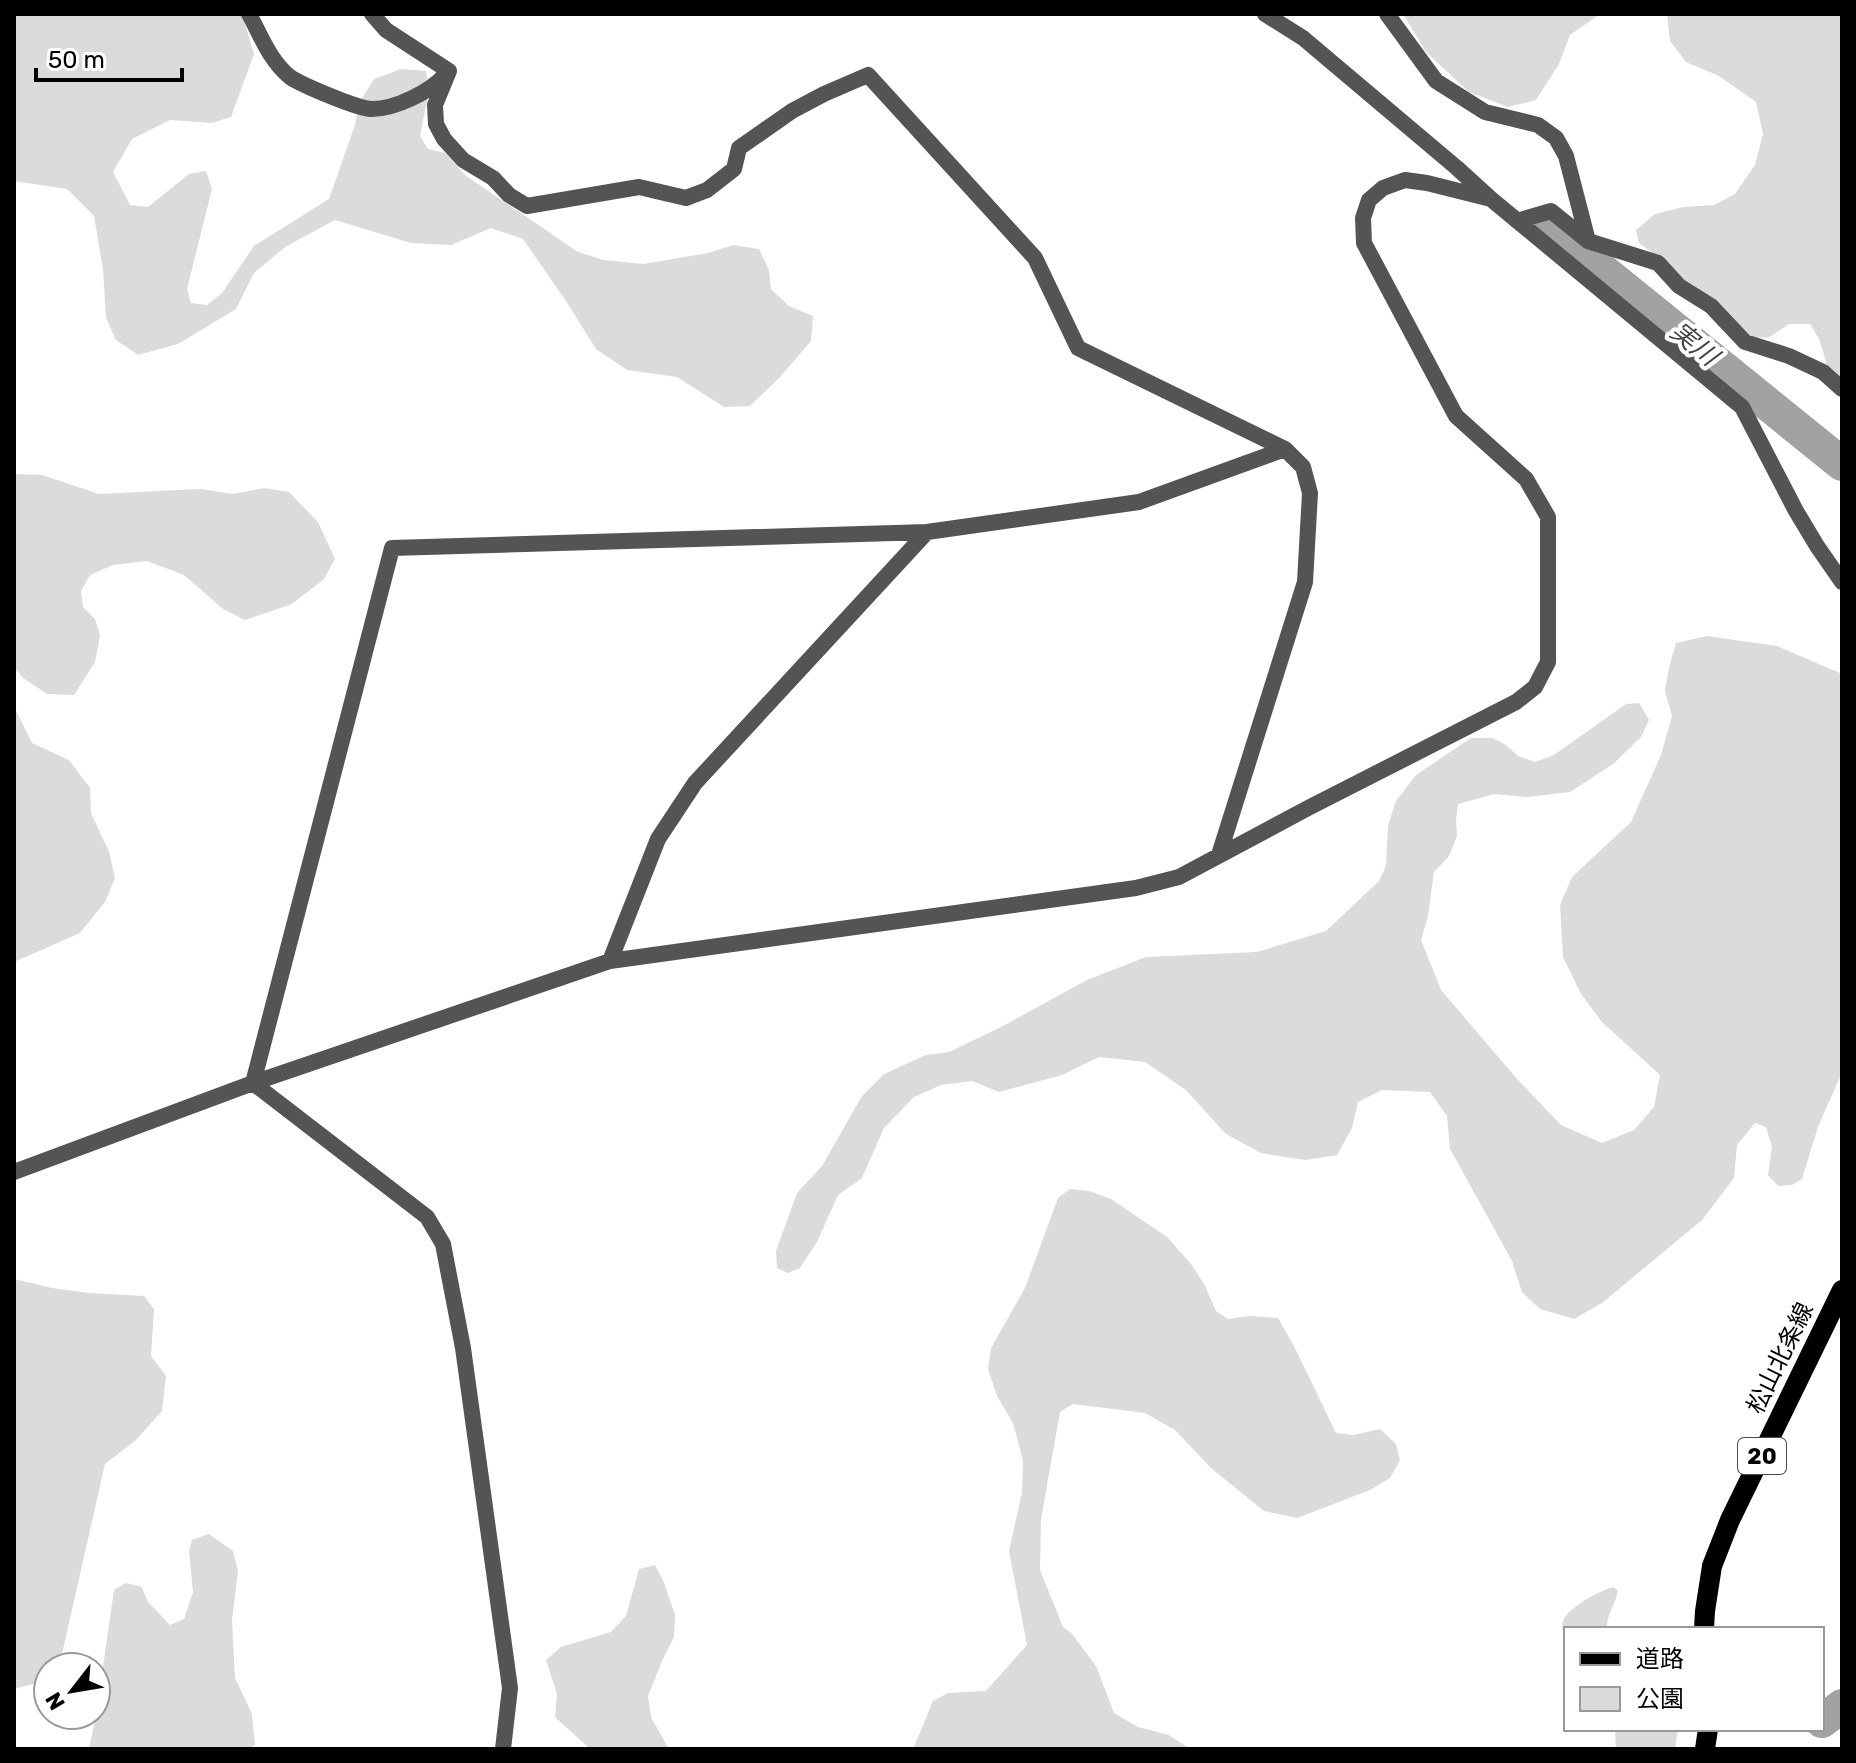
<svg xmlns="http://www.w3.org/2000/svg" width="1856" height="1763" font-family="Rubik,'Noto Sans JP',sans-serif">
	<rect width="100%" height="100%" fill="#fff"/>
	<path fill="#dbdbdb" d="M 14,14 L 242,14 L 254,54 L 231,117 L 212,123 L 170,120 L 132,139 L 113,172 L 130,205 L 148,207 L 189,174 L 206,171 L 212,189 L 187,289 L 191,303 L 207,305 L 222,293 L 254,246 L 329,199 L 355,125 L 359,103 L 374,79 L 401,69 L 426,71 L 429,91 L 420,136 L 428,149 L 445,153 L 465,175 L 578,252 L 604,260 L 643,264 L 708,253 L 733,245 L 759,249 L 769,270 L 771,289 L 789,306 L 813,316 L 811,341 L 780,377 L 750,406 L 724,407 L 677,377 L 627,370 L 596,349 L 566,301 L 523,239 L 491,228 L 451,245 L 411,243 L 335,220 L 285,247 L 254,273 L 236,309 L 178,344 L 138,355 L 116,340 L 106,318 L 103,269 L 94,216 L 67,189 L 14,181 Z
		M 1403,14 L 1600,14 L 1570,35 L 1559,64 L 1536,100 L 1508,107 L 1469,92 L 1426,52 Z
		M 1667,14 L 1842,14 L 1842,380 L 1828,368 L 1819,339 L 1810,324 L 1789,324 L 1768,338 L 1747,337 L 1683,282 L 1666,263 L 1639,243 L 1636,230 L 1655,214 L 1683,207 L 1714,205 L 1735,194 L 1755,165 L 1763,134 L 1756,102 L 1719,76 L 1686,62 L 1670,41 Z
		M 14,474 L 42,475 L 99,494 L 200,489 L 233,494 L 264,488 L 289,492 L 318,522 L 335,559 L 324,579 L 292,604 L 245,620 L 223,609 L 184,575 L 147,561 L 113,565 L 90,575 L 81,591 L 83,607 L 95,619 L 100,635 L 95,662 L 74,695 L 47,694 L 23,678 L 14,667 Z
		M 1707,636 L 1777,646 L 1842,674 L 1842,1072 L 1818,1127 L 1802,1179 L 1792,1185 L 1778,1186 L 1768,1175 L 1772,1147 L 1766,1127 L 1755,1123 L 1737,1145 L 1734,1178 L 1702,1220 L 1602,1303 L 1574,1319 L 1540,1309 L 1522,1292 L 1512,1261 L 1450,1149 L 1447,1116 L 1430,1092 L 1382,1090 L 1358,1102 L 1352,1128 L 1337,1155 L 1305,1160 L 1261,1153 L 1226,1134 L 1186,1090 L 1145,1062 L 1099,1057 L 1062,1075 L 999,1092 L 972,1081 L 941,1085 L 914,1097 L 884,1128 L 862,1178 L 838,1195 L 817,1242 L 800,1268 L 788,1273 L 777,1268 L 776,1251 L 797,1193 L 822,1166 L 862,1096 L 884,1074 L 926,1055 L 949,1052 L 1001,1027 L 1087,980 L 1146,957 L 1257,952 L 1326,931 L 1379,881 L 1386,866 L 1388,825 L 1396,801 L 1416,775 L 1471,738 L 1493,738 L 1506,745 L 1518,756 L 1535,762 L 1554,755 L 1626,704 L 1639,703 L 1649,720 L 1641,737 L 1613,764 L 1570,792 L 1527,797 L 1494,794 L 1458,804 L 1456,820 L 1457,836 L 1449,856 L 1434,872 L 1428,916 L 1421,940 L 1441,990 L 1517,1079 L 1561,1125 L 1602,1143 L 1634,1130 L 1654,1107 L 1660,1075 L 1602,1022 L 1581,994 L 1563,957 L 1560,905 L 1572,877 L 1631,822 L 1661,755 L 1672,716 L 1665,691 L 1669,668 L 1676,643 Z
		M 14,706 L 32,743 L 69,760 L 90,788 L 91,813 L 109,852 L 115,878 L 105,902 L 80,933 L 14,962 Z
		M 1070,1189 L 1089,1191 L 1111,1199 L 1167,1237 L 1191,1264 L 1204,1284 L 1216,1311 L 1228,1319 L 1250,1316 L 1278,1318 L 1295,1348 L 1336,1433 L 1353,1435 L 1380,1429 L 1396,1444 L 1400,1460 L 1390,1478 L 1370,1490 L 1297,1518 L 1264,1511 L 1211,1468 L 1175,1430 L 1145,1413 L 1073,1404 L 1060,1412 L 1041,1519 L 1040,1570 L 1063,1627 L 1072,1634 L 1096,1666 L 1114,1713 L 1138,1727 L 1169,1735 L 1190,1749 L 913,1749 L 933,1701 L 948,1693 L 986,1691 L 1027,1645 L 1009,1551 L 1022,1492 L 1023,1461 L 1013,1423 L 997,1396 L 988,1369 L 991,1348 L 1025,1288 L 1058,1198 Z
		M 14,1279 L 52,1288 L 89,1293 L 144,1296 L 154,1309 L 151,1356 L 166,1376 L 162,1411 L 136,1440 L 105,1464 L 59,1667 L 48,1667 L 48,1680 L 14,1689 Z
		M 209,1534 L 233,1551 L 238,1571 L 232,1620 L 235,1678 L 252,1714 L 255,1745 L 247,1749 L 89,1749 L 96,1715 L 114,1590 L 126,1583 L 142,1587 L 148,1602 L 170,1625 L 184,1619 L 193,1592 L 189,1551 L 192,1540 Z
		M 655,1565 L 663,1580 L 675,1615 L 674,1637 L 662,1661 L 648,1696 L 651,1717 L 669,1749 L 590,1749 L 555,1717 L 557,1694 L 546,1660 L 561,1647 L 611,1632 L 626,1616 L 639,1569 Z
		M 1614,1587 L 1618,1591 C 1615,1605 1606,1616 1607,1629 L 1566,1629 L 1566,1641 C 1564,1635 1561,1627 1563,1621 C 1566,1609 1602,1589 1614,1587 Z
		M 1615,1729 L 1678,1729 L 1675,1749 L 1616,1749 Z"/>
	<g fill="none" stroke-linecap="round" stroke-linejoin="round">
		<path stroke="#a2a2a2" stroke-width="34" d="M 1545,224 L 1842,464
			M 1822,1721 L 1842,1706"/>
		<path stroke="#545454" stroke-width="16" d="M 249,14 C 261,36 270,61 290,77 C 302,85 358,109 372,109 C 395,109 430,92 445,75
			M 372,14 L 386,30 L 449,71 L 435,105 L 436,124 L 444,139 L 463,160 L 493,178 L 509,195 L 527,206 L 639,187 L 686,198 L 707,190 L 734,169 L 739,148 L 792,111 L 824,94 L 868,75 L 1035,258 L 1078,348 L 1285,449 L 1303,467 L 1310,493 L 1305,582 L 1219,855
			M 1265,14 L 1303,38 L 1457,168 L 1491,199 L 1742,407 L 1796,511 L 1817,546 L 1842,582
			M 1387,14 L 1436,81 L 1485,112 L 1538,125 L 1556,138 L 1566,156 L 1588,241
			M 1517,221 L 1551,211 L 1588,241 L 1658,263 L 1679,286 L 1711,306 L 1745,342 L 1789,356 L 1823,372 L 1842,389
			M 610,961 L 658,839 L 695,783 L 927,532
			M 253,1083 L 392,548 L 927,532 L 1139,502 L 1285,449
			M 253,1083 L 427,1217 L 443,1244 L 463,1348 L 510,1688 L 503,1749
			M 14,1172 L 253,1083 L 610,961 L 1136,888 L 1179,877 L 1310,807 L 1516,702 L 1535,687 L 1548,662 L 1548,517 L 1526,479 L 1456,416 L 1364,243 L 1363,218 L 1369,200 L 1383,188 L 1405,180 L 1427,183 L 1491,199"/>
		<path stroke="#000" stroke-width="20" d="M 1704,1629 L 1705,1611 L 1712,1566 L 1730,1520 L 1842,1290
			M 1705,1749 L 1708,1729"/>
	</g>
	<g text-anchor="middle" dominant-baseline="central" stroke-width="8" stroke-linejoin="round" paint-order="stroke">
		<rect fill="#fff" stroke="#4c4c4c" stroke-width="2" x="1738" y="1438" width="48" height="36" rx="6"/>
		<g font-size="22" font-weight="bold" fill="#000">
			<text x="1762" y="1456">20</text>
		</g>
		<g font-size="24" fill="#000" stroke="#fff">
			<text transform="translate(1780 1358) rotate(-64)">松山北条線</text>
		</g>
		<g font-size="26" font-style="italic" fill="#434343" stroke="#fff">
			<text transform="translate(1694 344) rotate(39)">実川</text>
		</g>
	</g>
	<rect width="1856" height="1763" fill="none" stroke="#000000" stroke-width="32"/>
	<rect x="1564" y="1627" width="260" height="104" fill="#ffffff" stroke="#999999" stroke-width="2"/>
	<rect x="1580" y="1653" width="40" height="12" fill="#000000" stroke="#999999" stroke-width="2"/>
	<text x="1636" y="1667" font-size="24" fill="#000000">道路</text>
	<rect x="1580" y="1687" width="40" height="24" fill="#dbdbdb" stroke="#999999" stroke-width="2"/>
	<text x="1636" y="1707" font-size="24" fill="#000000">公園</text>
	<g transform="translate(72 1691) rotate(239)"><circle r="38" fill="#ffffff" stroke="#999999" stroke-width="2"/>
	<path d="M0-6L14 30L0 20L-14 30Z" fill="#000000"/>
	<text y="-12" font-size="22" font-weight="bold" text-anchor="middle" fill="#000000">N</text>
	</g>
	<path d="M36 68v12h146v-12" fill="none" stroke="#000000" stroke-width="4"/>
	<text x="48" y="68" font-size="24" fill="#000000" stroke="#ffffff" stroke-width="6" paint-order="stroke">50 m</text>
</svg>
